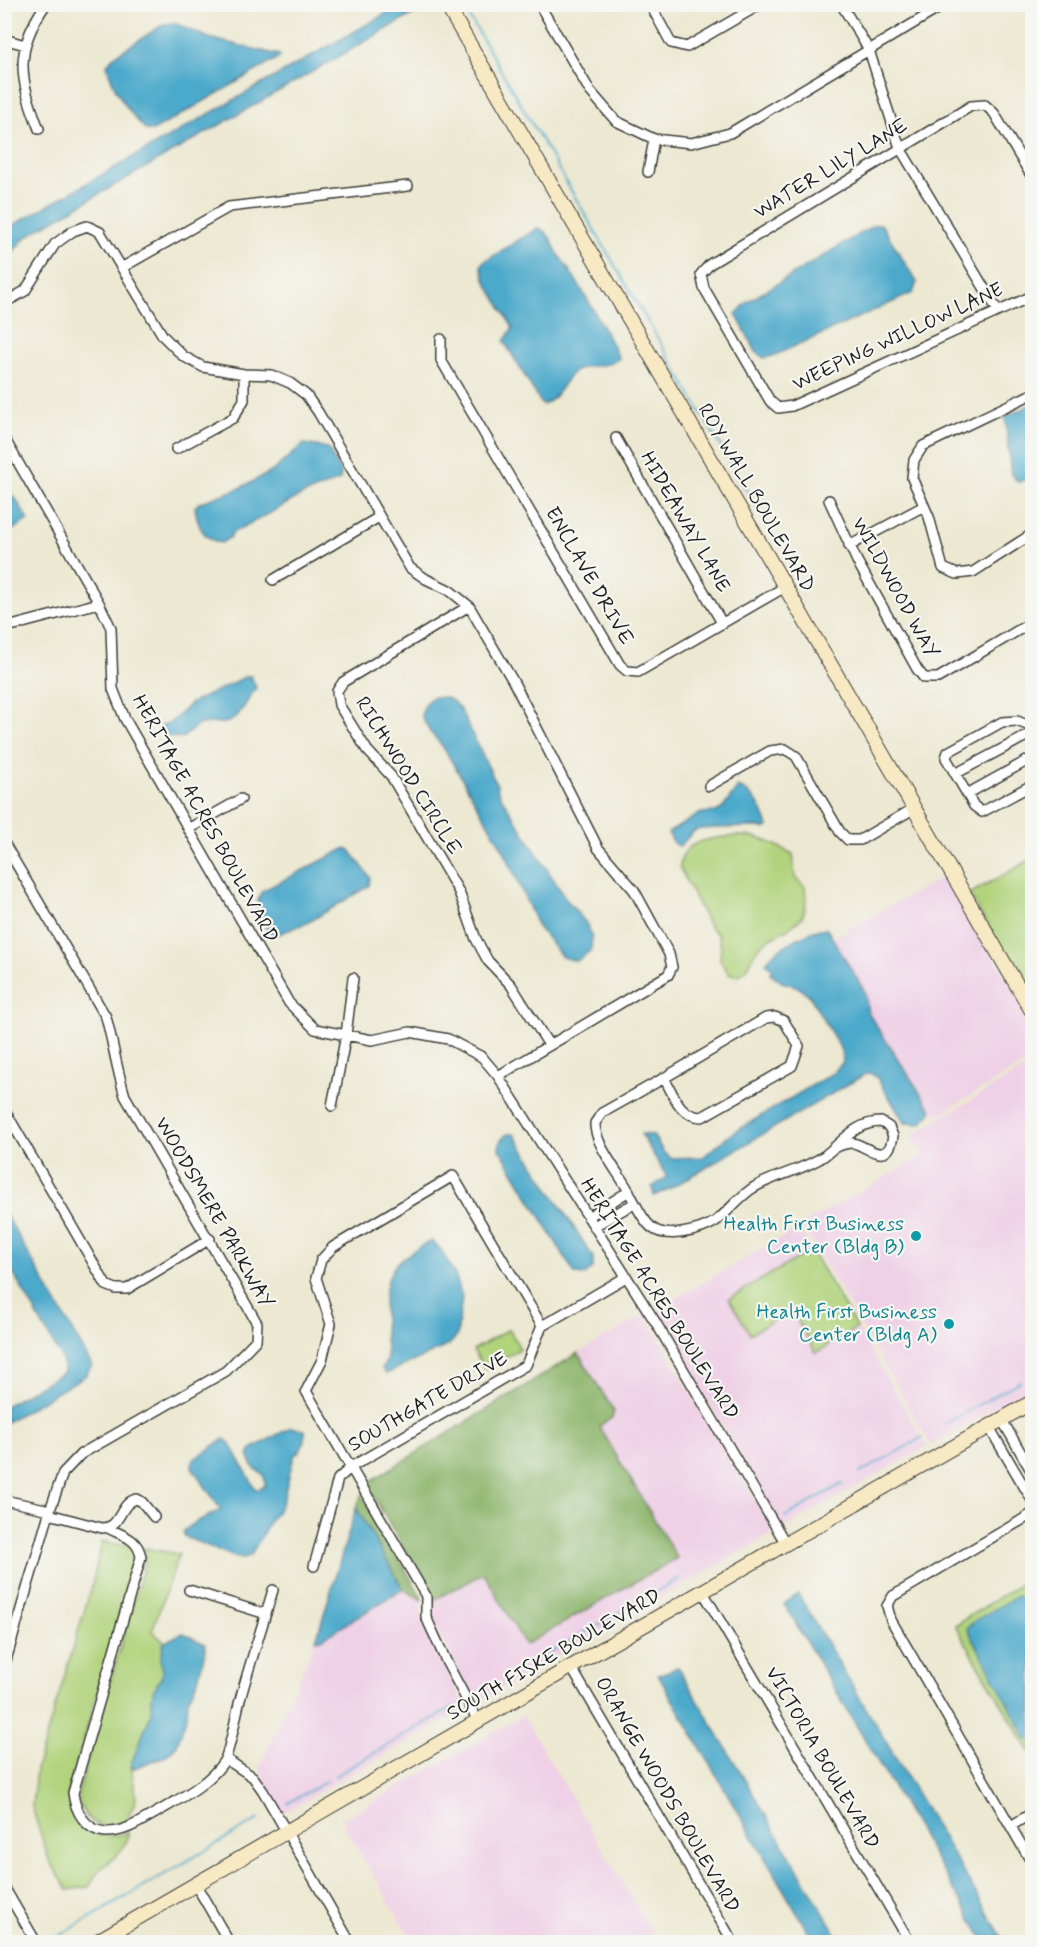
<svg xmlns="http://www.w3.org/2000/svg" width="1037" height="1947" font-family="Mynerve,sans-serif">
	<rect width="100%" height="100%" fill="#f6f6f2"/>
	<filter id="ink" filterUnits="userSpaceOnUse"><feTurbulence type="fractalNoise" baseFrequency=".0167" numOctaves="2"/><feDisplacementMap in="SourceGraphic" scale="12" xChannelSelector="R" yChannelSelector="G"/><feConvolveMatrix kernelMatrix="1 2 1 2 8 2 1 2 1" color-interpolation-filters="sRGB"/></filter>
	<filter id="wash" filterUnits="userSpaceOnUse"><feTurbulence type="fractalNoise" baseFrequency=".008" numOctaves="4" result="noise"/><feDisplacementMap in="SourceGraphic" scale="24" xChannelSelector="R" yChannelSelector="G"/><feGaussianBlur stdDeviation="1.35" result="paint"/><feColorMatrix in="noise" values="0 0 0 0 0 0 0 0 0 0 0 0 0 0 0 0 0 1.4 0 .05"/><feComposite in="paint" operator="in"/></filter>
	<g filter="url(#wash)">
		<rect width="100%" height="100%" fill="#ece8d1"/>
		<path fill="#efd0e6" d="M 947,875 L 1032,1021 L 1032,1059 L 937,1116 L 868,1013 L 865,992 L 833,938 Z
			M 1032,1064 L 1032,1386 L 931,1445 L 802,1225 L 923,1156 L 912,1135 Z
			M 799,1228 L 927,1446 L 783,1528 L 654,1311 Z
			M 645,1315 L 774,1533 L 474,1704 L 431,1615 L 432,1601 L 484,1573 L 524,1644 L 599,1426 L 612,1418 L 614,1411 L 578,1353 Z
			M 403,1589 L 422,1600 L 420,1611 L 422,1619 L 466,1709 L 283,1813 L 259,1769 L 316,1640 L 323,1639 Z
			M 523,1716 L 658,1942 L 413,1942 L 341,1820 Z"/>
		<path fill="#b0d37c" stroke="#66784c" stroke-width="1.5" d="M 737,836 C 764,836 770,843 793,854 L 795,878 L 805,887 C 809,919 800,922 773,937 C 768,940 761,944 758,948 C 749,960 753,966 739,975 L 729,974 L 720,960 L 721,947 L 718,935 L 709,926 L 680,868 C 680,838 715,838 737,836 Z
			M 1032,859 L 1032,1001 L 969,894 Z
			M 811,1250 L 857,1328 L 816,1353 L 791,1310 L 750,1334 L 729,1299 Z
			M 509,1329 L 520,1349 L 485,1369 L 473,1350 Z
			M 102,1542 L 132,1546 L 136,1557 L 68,1794 C 73,1826 96,1844 128,1832 C 129,1849 110,1860 99,1871 C 95,1875 92,1882 89,1887 L 68,1890 L 49,1860 L 32,1807 L 36,1770 L 91,1589 Z
			M 144,1548 L 179,1554 L 152,1631 L 164,1642 L 161,1658 L 162,1676 L 151,1699 L 151,1714 L 131,1764 L 136,1800 L 127,1819 L 127,1823 C 100,1833 81,1821 78,1793 L 146,1558 Z
			M 1022,1583 L 1032,1601 L 1032,1750 L 1030,1752 L 955,1625 Z"/>
		<path fill="#8cb56c" stroke="#546844" stroke-width="1.5" d="M 578,1353 L 614,1411 L 612,1418 L 599,1426 L 677,1558 L 525,1645 L 484,1573 L 432,1601 L 424,1582 L 366,1484 Z
			M 362,1495 L 422,1598 L 422,1600 L 403,1589 L 356,1508 Z"/>
		<path fill="#4ca9cb" stroke="#346274" stroke-width="1.5" d="M 401,5 L 429,5 L 42,227 L 24,239 L 5,261 L 5,235 L 15,224 Z
			M 174,23 L 209,38 L 279,55 L 280,57 L 153,131 L 146,130 C 129,113 112,89 107,65 L 114,56 L 164,24 Z
			M 881,224 L 917,282 L 913,293 L 773,356 L 764,358 L 756,352 L 736,314 L 747,302 L 874,225 Z
			M 538,228 C 552,233 552,246 560,257 C 583,289 601,323 619,358 C 609,368 591,364 579,369 C 563,376 559,401 542,405 L 504,341 L 513,328 L 486,282 L 481,266 L 483,262 Z
			M 1032,404 L 1032,476 L 1019,482 L 1011,475 L 1005,417 Z
			M 304,444 L 328,448 L 341,473 L 340,480 L 300,496 L 267,515 L 241,528 L 232,533 L 231,537 L 221,543 C 202,539 197,524 195,507 L 199,503 L 240,488 L 271,472 Z
			M 6,489 L 16,499 L 28,520 L 5,535 L 4,490 Z
			M 247,676 L 251,676 L 256,688 C 249,697 243,711 234,719 C 224,727 212,721 201,724 C 194,726 189,734 182,738 C 173,738 162,738 160,727 L 171,722 L 191,703 Z
			M 433,697 C 449,696 454,700 462,713 L 497,785 L 498,792 L 566,899 L 586,923 L 592,936 L 591,950 L 577,961 L 562,957 L 538,927 L 504,851 L 454,765 L 441,744 L 430,732 L 421,715 L 426,702 Z
			M 738,787 C 754,792 764,812 768,827 L 765,829 L 760,827 C 750,827 701,828 697,830 C 689,833 686,842 679,846 L 674,844 L 668,833 L 701,813 L 716,812 L 723,808 Z
			M 346,848 L 350,850 L 370,877 L 369,886 L 307,923 L 276,935 L 271,934 C 261,922 252,906 262,891 Z
			M 820,929 L 827,929 L 865,992 L 868,1013 L 932,1111 L 921,1124 L 905,1123 L 877,1078 L 870,1073 L 864,1075 L 671,1188 L 654,1196 L 652,1187 L 667,1177 L 641,1134 L 653,1135 L 664,1153 L 671,1158 L 703,1157 L 726,1138 L 744,1126 L 833,1073 L 843,1062 L 842,1053 L 838,1044 L 809,995 L 796,986 L 782,982 L 770,973 L 774,970 L 766,963 C 772,950 806,933 820,929 Z
			M 507,1134 L 514,1134 L 593,1257 L 593,1268 L 585,1275 L 575,1274 L 499,1148 L 500,1141 Z
			M 5,1213 L 92,1365 L 85,1376 L 5,1423 L 5,1406 L 64,1372 L 62,1359 L 5,1259 Z
			M 432,1241 L 442,1251 L 456,1277 L 462,1297 L 457,1336 L 449,1345 L 386,1374 L 382,1369 L 387,1360 C 385,1334 379,1296 391,1272 C 396,1260 420,1246 432,1241 Z
			M 291,1427 L 305,1430 L 305,1441 L 300,1451 L 294,1456 L 283,1500 L 276,1514 L 272,1517 L 251,1555 L 244,1558 L 237,1558 L 185,1537 L 183,1531 L 198,1521 L 221,1510 L 192,1467 L 193,1460 L 224,1439 L 231,1444 L 256,1490 L 265,1486 L 264,1476 L 254,1468 L 248,1455 L 253,1448 Z
			M 356,1508 L 403,1589 L 322,1639 L 316,1640 Z
			M 798,1594 L 1005,1942 L 985,1942 L 784,1604 Z
			M 1017,1596 L 1022,1598 L 1032,1614 L 1032,1741 L 1027,1739 L 967,1628 L 974,1621 Z
			M 183,1633 L 205,1644 L 205,1653 L 198,1680 L 188,1700 L 187,1715 L 177,1745 L 166,1756 L 132,1769 L 131,1764 L 151,1714 L 153,1691 L 162,1676 L 161,1658 L 164,1642 C 172,1640 175,1635 183,1633 Z
			M 678,1667 L 841,1942 L 814,1942 L 658,1675 Z"/>
		<g fill="none" stroke-linecap="round" stroke-linejoin="round">
			<path stroke="#4ca9cb" stroke-width="2" d="M 462,4 L 768,527
				M 945,1424 L 1020,1381
				M 860,1473 L 923,1437
				M 785,1517 L 842,1484
				M 543,1656 L 680,1578
				M 335,1776 L 455,1706
				M 288,1803 L 327,1781
				M 54,1939 L 259,1819"/>
		</g>
	</g>
	<g filter="url(#ink)">
		<g fill="none" stroke-linecap="round" stroke-linejoin="round">
			<g stroke="#3b3b37" stroke-width="12">
				<path id="street" d="M 539,4 L 590,91 L 616,121 L 654,139 L 691,143 L 730,133 L 946,4
					M 650,4 L 671,43 L 687,47 L 761,4
					M 841,4 L 869,50 L 900,148 L 998,311
					M 4,39 L 25,45
					M 39,129 C 20,79 13,51 46,4
					M 648,172 L 654,139
					M 1032,177 L 994,113 L 985,105 L 971,106 L 710,264 L 701,274 L 704,288 L 770,401 L 778,408 L 792,406 L 1032,296
					M 123,267 L 229,207 L 408,186
					M 4,303 L 25,291 L 55,244 L 73,231 L 87,226 L 100,232 L 163,336 L 183,356 L 203,367 L 244,374 L 271,375 L 290,383 L 306,395 L 318,412 L 410,568 L 426,579 L 449,590 L 469,606 L 513,681 L 598,848 L 634,890 L 669,954 L 672,967 L 668,975 L 498,1076 L 482,1057 L 448,1039 L 410,1032 L 372,1040 L 315,1029 L 289,1003 L 125,719 L 113,689 L 111,628 L 99,603 L 4,438
					M 441,339 L 441,360 L 620,665 L 627,671 L 638,672 L 785,587
					M 1032,394 L 923,446 L 914,460 L 912,478 L 929,517 L 943,568 L 957,574 L 973,572 L 1032,534
					M 616,438 L 722,623
					M 176,449 L 233,418 L 244,400 L 244,374
					M 829,500 L 857,561 L 917,669 L 924,678 L 938,678 L 1032,622
					M 849,546 L 924,506
					M 273,580 L 379,517
					M 469,606 L 343,682 L 337,691 L 339,705 L 367,750 L 391,776 L 459,892 L 476,939 L 488,961 L 511,985 L 549,1045
					M 15,625 L 99,603
					M 1032,727 L 1017,721 L 1002,722 L 948,752 L 946,758 L 974,806 L 982,812 L 1032,785
					M 955,774 L 1032,733
					M 709,786 L 770,751 L 785,749 L 796,756 L 840,832 L 848,840 L 860,840 L 913,809
					M 967,794 L 1032,758
					M 188,829 L 241,799
					M 4,843 L 106,1017 C 113,1043 117,1070 125,1096 L 257,1323 L 256,1340 L 226,1371 L 81,1454 L 63,1473 L 50,1510 L 4,1667
					M 775,1017 L 784,1021 L 799,1046 L 792,1066 L 702,1117 C 679,1116 674,1095 664,1078 L 766,1018 Z
					M 498,1076 L 656,1323 L 786,1544
					M 664,1078 L 602,1113 L 595,1123 C 594,1142 617,1171 627,1188 C 634,1200 640,1217 651,1227 C 665,1240 701,1231 716,1221 C 729,1211 739,1197 753,1188 C 776,1174 802,1171 824,1156 C 843,1142 855,1122 881,1122 L 889,1127 L 893,1136 C 888,1170 864,1143 852,1143 C 845,1143 839,1146 833,1148
					M 332,1106 L 346,1035 L 353,978
					M 4,1109 L 106,1285 L 116,1289 L 127,1289 L 210,1239
					M 588,1217 L 629,1191
					M 594,1226 L 635,1203
					M 1002,1420 L 1032,1472
					M 989,1427 L 1032,1500
					M 4,1500 L 50,1510
					M 49,1514 L 102,1528 C 122,1528 119,1502 137,1499 L 142,1502 L 154,1517
					M 1032,1514 L 893,1596 L 887,1606 L 891,1620 L 1032,1863
					M 108,1528 C 123,1536 138,1538 141,1557 L 73,1793 C 75,1810 85,1830 105,1832 C 125,1833 143,1820 159,1811 C 181,1798 210,1783 224,1761 C 230,1751 236,1714 240,1700 C 250,1663 262,1627 273,1590
					M 314,1566 L 338,1479 L 351,1467 L 526,1365 L 542,1326 L 626,1277
					M 189,1590 L 266,1614
					M 703,1592 L 910,1942
					M 571,1667 L 733,1942
					M 478,1721 L 447,1663 L 426,1617 L 426,1596 L 306,1391 L 322,1360 L 331,1324 L 316,1278 L 321,1260 L 333,1247 L 453,1176 L 542,1326
					M 226,1759 L 253,1777 L 263,1791 L 350,1942
					M 1011,1826 L 1032,1813
					M 196,1885 L 229,1942
					M 4,1887 L 36,1942"/>
			</g>
			<g stroke="#3b3b37" stroke-width="16">
				<path id="secondary" d="M 446,4 L 1032,1011
					M 96,1942 L 571,1667 L 1032,1402"/>
			</g>
			<use href="#street" stroke="#fff" stroke-width="9"/>
			<use href="#secondary" stroke="#f7e9c3" stroke-width="14"/>
		</g>
	</g>
	<g fill="#0f9aa8" stroke="#f6f6f2" stroke-width="2">
		<circle cx="916" cy="1236" r="6"/>
		<circle cx="949" cy="1324" r="6"/>
	</g>
	<g text-anchor="middle" dominant-baseline="central" stroke-width="4.5" stroke-linejoin="round" paint-order="stroke">
		<g font-size="20" fill="#1c1c1c" stroke="#f6f6f2">
			<text transform="translate(831 169) rotate(-31)">WATER LILY LANE</text>
			<text transform="translate(898 337) rotate(-25)">WEEPING WILLOW LANE</text>
			<text transform="translate(756 498) rotate(60)">ROY WALL BOULEVARD</text>
			<text transform="translate(685 522) rotate(60)">HIDEAWAY LANE</text>
			<text transform="translate(589 576) rotate(60)">ENCLAVE DRIVE</text>
			<text transform="translate(895 588) rotate(61)">WILDWOOD WAY</text>
			<text transform="translate(408 776) rotate(58)">RICHWOOD CIRCLE</text>
			<text transform="translate(205 819) rotate(61)">HERITAGE ACRES BOULEVARD</text>
			<text transform="translate(214 1213) rotate(60)">WOODSMERE PARKWAY</text>
			<text transform="translate(659 1299) rotate(58)">HERITAGE ACRES BOULEVARD</text>
			<text transform="translate(428 1402) rotate(-30)">SOUTHGATE DRIVE</text>
			<text transform="translate(554 1655) rotate(-30)">SOUTH FISKE BOULEVARD</text>
			<text transform="translate(822 1758) rotate(60)">VICTORIA BOULEVARD</text>
			<text transform="translate(667 1795) rotate(60)">ORANGE WOODS BOULEVARD</text>
		</g>
		<g font-size="20" fill="#0d838f" stroke="#f6f6f2" text-anchor="end">
			<text x="904" y="1224">Health First Business<tspan x="904" dy="23">Center (Bldg B)</tspan></text>
			<text x="937" y="1312">Health First Business<tspan x="937" dy="23">Center (Bldg A)</tspan></text>
		</g>
	</g>
	<rect width="1037" height="1947" fill="none" stroke="#f6f6f2" stroke-width="24"/>
</svg>
